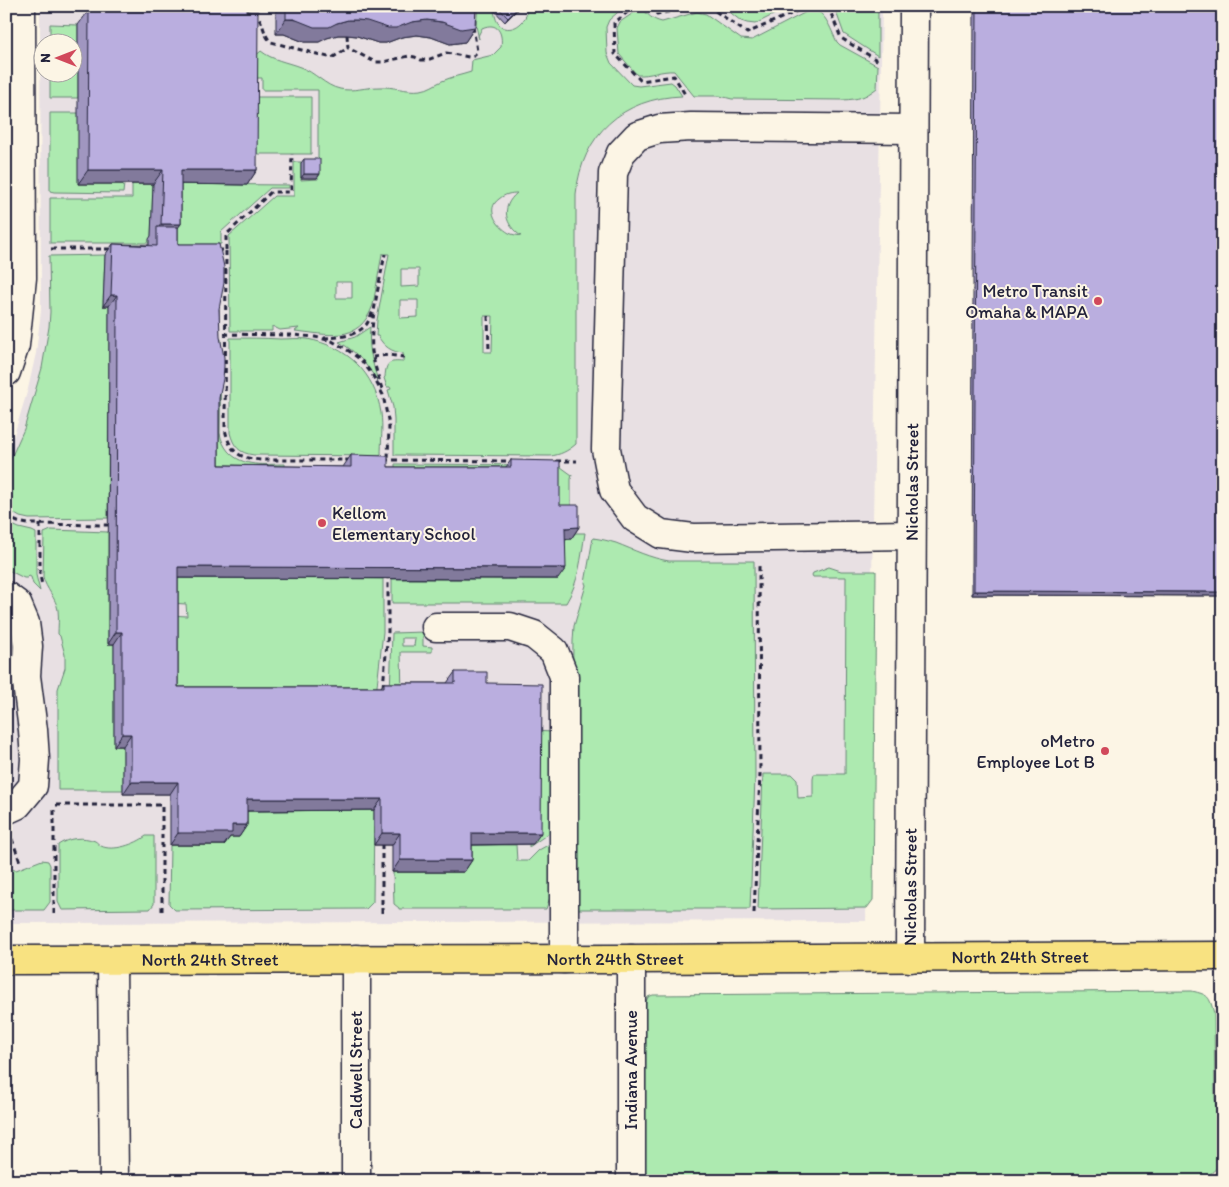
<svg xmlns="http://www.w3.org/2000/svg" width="1229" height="1187" font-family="Itim,sans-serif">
	<rect width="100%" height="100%" fill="#fcf5e5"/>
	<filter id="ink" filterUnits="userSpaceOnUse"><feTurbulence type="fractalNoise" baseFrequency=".02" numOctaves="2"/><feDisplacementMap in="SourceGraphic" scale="10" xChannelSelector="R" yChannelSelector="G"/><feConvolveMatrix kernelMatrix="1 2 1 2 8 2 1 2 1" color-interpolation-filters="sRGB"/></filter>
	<g filter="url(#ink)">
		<path fill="#e8e0e3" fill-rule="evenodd" d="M 40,6 L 882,6 L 866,921 L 6,923 L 6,449 L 14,435 L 28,389 L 36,353 L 41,311 ZM 42,42 L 72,42 L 72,72 L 42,72 Z"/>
		<path fill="#adeab0" stroke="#688676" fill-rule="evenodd" d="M 478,6 L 492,6 L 493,8 C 495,13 495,19 498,23 C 508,37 531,22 526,6 L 625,6 L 609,20 L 606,27 L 607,53 L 611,63 L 632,85 L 639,86 L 671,82 L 675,85 L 682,96 C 623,98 582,134 576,194 L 576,444 C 568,451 560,455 550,456 L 394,455 L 394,420 L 393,407 L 388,390 L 391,389 L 390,387 L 387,387 L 384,378 L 385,377 C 386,362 389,361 403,362 L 403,353 C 392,352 384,347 378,336 L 376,336 L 377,320 L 389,254 L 382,254 L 373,305 C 359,345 327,334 295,331 L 299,328 L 280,330 L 272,326 L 272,331 L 230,331 L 229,236 L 274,196 L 294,196 L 294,162 L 301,162 L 301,180 L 318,179 L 318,90 L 262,90 L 262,78 L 253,78 L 253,58 L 261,51 C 272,60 287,62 300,67 C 315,72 325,86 340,89 C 353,92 366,87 379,87 C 393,86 406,92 421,90 C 429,89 435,84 442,81 C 451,77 462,75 471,72 L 472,60 L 493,55 L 501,47 C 503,33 498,21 482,28 L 478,36 L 479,39 L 476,26 ZM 517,193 C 500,207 505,225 521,236 C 517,235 513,235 509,233 C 497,226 485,209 499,199 C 505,194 511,193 517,193 ZM 401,269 L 419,269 L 419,286 L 401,287 ZM 336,282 L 352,282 L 352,298 L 336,298 ZM 400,300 L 418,300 L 418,317 L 400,318 ZM 484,316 L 493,316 L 492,352 L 484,352 Z
			M 722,6 L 791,6 L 755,24 L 747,23 L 741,21 Z
			M 834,6 L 878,6 L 878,56 L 844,34 Z
			M 642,7 C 647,15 653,20 662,22 L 697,12 L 706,14 L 741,39 L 752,40 L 808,11 C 824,5 831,31 837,42 L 840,45 L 878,66 L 877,88 C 864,98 859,99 843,100 L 732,99 L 720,96 L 694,96 L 674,71 C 662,70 650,76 637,75 L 619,54 L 617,28 L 620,22 Z
			M 50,24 L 78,25 L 78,98 L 50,98 L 50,73 L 72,72 L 72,42 L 50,42 Z
			M 253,97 L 311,97 L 311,154 L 253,154 Z
			M 50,113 L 78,113 L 124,184 L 123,193 L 54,192 L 50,191 Z
			M 132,184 L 153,184 L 151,239 L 149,243 L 50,243 L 50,198 L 132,198 Z
			M 171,184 L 289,185 L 289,188 L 270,188 L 221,232 L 221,244 L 170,244 Z
			M 105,255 L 103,306 L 109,306 L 108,518 L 29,519 L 20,517 L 6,509 L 6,469 L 24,429 L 42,368 L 49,327 L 50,312 L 49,256 Z
			M 370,327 C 368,347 372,361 378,381 C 365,364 359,353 339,342 L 355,337 Z
			M 230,338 C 247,338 264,338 280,339 C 289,339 299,338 307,339 C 347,346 375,373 381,413 C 383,427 381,442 381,456 L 254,455 C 239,453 234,447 230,433 Z
			M 211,339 L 221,339 L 220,433 C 221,440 224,446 228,451 C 243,468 265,464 285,464 L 285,478 L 211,477 Z
			M 395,464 L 550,465 L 561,467 L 572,475 L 571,479 L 571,517 L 395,479 Z
			M 6,522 L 19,528 L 32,531 L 36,533 L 36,575 L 40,591 L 33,584 L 31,577 L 29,576 L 27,578 L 24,578 L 6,569 Z
			M 51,530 L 108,532 L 108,643 L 114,644 L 114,746 L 123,746 L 123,790 L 58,790 L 58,689 L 65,668 L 65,655 L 60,636 L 58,634 C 58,627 59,618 58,610 C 56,598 46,589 43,577 L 44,535 L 44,533 Z
			M 571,533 L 585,533 C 581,558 579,582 566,603 L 392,603 L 392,579 L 558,579 L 557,540 Z
			M 593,538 C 601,539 609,541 616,543 C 634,550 650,558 669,561 L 754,561 L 755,778 L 750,909 L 570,909 L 573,641 L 574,626 L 586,585 L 585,583 Z
			M 829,567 L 841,571 L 876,571 L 873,900 L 867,908 L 758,909 L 763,774 L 792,774 L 797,779 L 798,798 L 813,797 L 813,779 L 814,774 L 845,774 L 846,577 L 813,577 L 812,575 L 813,573 Z
			M 170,578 L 383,579 L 383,632 L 376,695 L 170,699 L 170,615 L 187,616 L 186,604 L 170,603 Z
			M 424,632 L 432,637 L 423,637 L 423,646 L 432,647 L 432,652 L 401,652 L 402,695 L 390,695 L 392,633 ZM 402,638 L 415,638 L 414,646 L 402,646 Z
			M 533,731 L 553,732 L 555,829 L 529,847 Z
			M 374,810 L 373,902 L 366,909 L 175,910 L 169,904 L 170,845 L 224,845 L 239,811 Z
			M 146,836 L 154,836 L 154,904 L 150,909 L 62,910 L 58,902 L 58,845 C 68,838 83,836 95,841 C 97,842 99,845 101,846 C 113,852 136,844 146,836 Z
			M 555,841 L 553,888 L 546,909 L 399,909 L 399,908 L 394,904 L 393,872 L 464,872 L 464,845 L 516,845 L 517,861 L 528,861 L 539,850 Z
			M 42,860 L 48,861 L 50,865 L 50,902 L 44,910 L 6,910 L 6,869 L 16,870 Z
			M 1192,991 C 1209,995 1209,996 1214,1013 L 1215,1099 L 1220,1123 L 1223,1129 L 1223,1162 L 1203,1181 L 642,1181 L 643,1009 L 648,997 L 653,995 Z"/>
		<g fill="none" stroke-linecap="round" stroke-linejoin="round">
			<g stroke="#22223b" stroke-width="31">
				<g id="minor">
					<path d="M 6,372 L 15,345 L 22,278 L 21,6"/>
					<path d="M 911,535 L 693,538 L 661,534 L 635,518 L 614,490 L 606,449 L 613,173 L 621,153 L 637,136 L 659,129 L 691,127 L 913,129"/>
					<path d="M 6,596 L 17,604 L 25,623 L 28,646 L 26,676 L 33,730 L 35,759 L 33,786 L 17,805 L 6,810"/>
					<path d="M 436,627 L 510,627 L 534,635 L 554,651 L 564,676 L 564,959"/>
					<path id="s1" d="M 910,958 L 914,6"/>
					<path d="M 356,959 L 356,1181"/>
					<path d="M 631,959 L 631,1181"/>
					<path d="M 112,961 L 114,1181"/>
				</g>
			</g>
			<g stroke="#22223b" stroke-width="31">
				<g id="major">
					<path id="s2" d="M 6,960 L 631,959 L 1223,956"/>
				</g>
			</g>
			<path stroke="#22223b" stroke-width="3" stroke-dasharray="5 4" stroke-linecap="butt" d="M 635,6 L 614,23 L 615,54 L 641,81 L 674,76 L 686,96
				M 650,6 L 657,14 L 700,6
				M 708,6 L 747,33 L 809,6
				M 828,6 L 841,38 L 880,62
				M 244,10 C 267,14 259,30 271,42 L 332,58 L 348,48
				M 347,35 L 348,48 L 375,62 L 383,62 L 409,56 L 415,57 L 421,60 L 427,60 L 446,53 L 469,57 L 474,56 L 477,51 L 473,27
				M 51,249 L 112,249
				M 218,250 L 226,250 L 225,429 C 230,452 238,458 261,460 L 350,460
				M 226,250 L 226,235 L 271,192 L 291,192 L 292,154
				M 488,316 L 489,352
				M 215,334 L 292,335 L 315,337 L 332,341 L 349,351 L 361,360 L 372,374 L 383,395 L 389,425 L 388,460
				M 324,338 C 339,337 355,337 366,325 C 369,321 371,315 373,311
				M 373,357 L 389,355 L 404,357
				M 382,389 C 378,376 374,364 372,351 C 370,319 379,285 385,254
				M 384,460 L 512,461
				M 556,461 L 577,461
				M 6,517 L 18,522 L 28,524 L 108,525
				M 40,524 L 40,575 L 42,585
				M 383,687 L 388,632 L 388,579
				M 56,805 L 162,805 L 162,914
				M 12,839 L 20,862
				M 382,845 L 382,914
				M 754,913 L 760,774 L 759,566
				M 54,914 L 54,808"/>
			<use href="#minor" stroke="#fcf5e5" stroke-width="28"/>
			<use href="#major" stroke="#f8e281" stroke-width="28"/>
		</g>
		<path fill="#a096c0" stroke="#22223b" d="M 150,6 L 247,6 L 257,170 L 247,185 L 181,184 L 181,224 L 178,227 L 178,244 L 219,309 L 219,465 L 343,467 L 351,455 L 388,467 L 506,467 L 511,460 L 560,505 L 579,527 L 571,539 L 566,539 L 558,579 L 178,578 L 178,687 L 381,687 L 384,683 L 447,683 L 455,672 L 487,683 L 533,844 L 472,845 L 472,860 L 464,872 L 392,872 L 392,845 L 374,845 L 374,810 L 247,811 L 247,825 L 239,837 L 230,837 L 224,845 L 170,845 L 170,794 L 123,794 L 123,746 L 114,746 L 114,644 L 108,644 L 109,306 L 103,306 L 105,255 L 113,244 L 149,245 L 149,239 L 151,236 L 153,184 L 78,184 L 78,25 L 89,10 L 151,11 Z
			M 276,6 L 476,6 L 475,27 L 465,42 L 450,44 L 431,37 L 417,35 L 402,37 L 386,43 L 378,43 L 357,36 L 347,35 L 338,35 L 327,38 L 319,42 L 304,42 L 284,34 L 276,34 Z
			M 495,6 L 520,6 L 505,22 L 493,9 Z
			M 974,6 L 1223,6 L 1223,596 L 972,595 Z
			M 304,159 L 320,174 L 317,178 L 301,178 L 301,163 Z"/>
		<path fill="#827a9c" stroke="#22223b" d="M 520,6 L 518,9 L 505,22 L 508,18 Z
			M 286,19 L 337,23 L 348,20 L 358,20 L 412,22 L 427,20 L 475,27 L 465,42 L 450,44 L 431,37 L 417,35 L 402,37 L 386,43 L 378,43 L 357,36 L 347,35 L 338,35 L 327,38 L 319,42 L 304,42 L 284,34 L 276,34 Z
			M 88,170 L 163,170 L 153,184 L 78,184 Z
			M 181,170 L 257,170 L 247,185 L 171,184 Z
			M 304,174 L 320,174 L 317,178 L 301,178 Z
			M 161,224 L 181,224 L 170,238 L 157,230 Z
			M 111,295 L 117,295 L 109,306 L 103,306 Z
			M 579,527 L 571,539 L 557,540 L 565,528 Z
			M 178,567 L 566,568 L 558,579 L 170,578 Z
			M 974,591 L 1223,592 L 1223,596 L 972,595 Z
			M 116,632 L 122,632 L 114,644 L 108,644 Z
			M 122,734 L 131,734 L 123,746 L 114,746 Z
			M 131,782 L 178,782 L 170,794 L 123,794 Z
			M 247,799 L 382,799 L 374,810 L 239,811 Z
			M 232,825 L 247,825 L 239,837 L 230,837 L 224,845 L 170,845 L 178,833 Z
			M 382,833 L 400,833 L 392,845 L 374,845 Z
			M 472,833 L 541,833 L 533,844 L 464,845 Z
			M 400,860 L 472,860 L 464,872 L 392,872 Z"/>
		<path fill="#baaedf" stroke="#22223b" d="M 163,6 L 247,6 L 247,11 L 258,11 L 257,170 L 181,170 L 181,224 L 161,224 L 163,170 L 88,170 L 89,10 L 164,11 Z
			M 286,6 L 476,6 L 475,27 L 461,29 L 442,22 L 427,20 L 412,22 L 396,28 L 388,28 L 367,21 L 358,20 L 348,20 L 337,23 L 329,27 L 314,27 L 294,19 L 286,19 Z
			M 497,6 L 519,6 L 508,18 Z
			M 977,6 L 1223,6 L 1223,592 L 974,591 Z
			M 304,159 L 320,159 L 320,174 L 304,174 Z
			M 157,227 L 178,227 L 178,244 L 219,244 L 224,267 L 224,283 L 219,309 L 220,337 L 224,357 L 224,367 L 223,379 L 219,398 L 219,465 L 351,467 L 351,455 L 388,456 L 388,467 L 511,467 L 511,460 L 560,461 L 560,505 L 579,505 L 579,527 L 565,528 L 566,568 L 178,567 L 178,687 L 384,687 L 384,683 L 455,683 L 455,672 L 487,672 L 487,683 L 542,684 L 541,833 L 472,833 L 472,860 L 400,860 L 400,833 L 382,833 L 382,799 L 247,799 L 247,825 L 232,825 L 232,833 L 178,833 L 178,782 L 131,782 L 131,734 L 122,734 L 122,632 L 116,632 L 117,295 L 111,295 L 113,244 L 157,246 Z"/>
	</g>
	<g fill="#d1495b" stroke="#fcf5e5" stroke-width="2">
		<circle cx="1098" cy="301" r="5"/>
		<circle cx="322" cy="523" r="5"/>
		<circle cx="1105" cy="751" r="5"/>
	</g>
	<g text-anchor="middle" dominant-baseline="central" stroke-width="4" stroke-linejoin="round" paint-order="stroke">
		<g font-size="18" fill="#22223b" stroke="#fcf5e5" text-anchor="end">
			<text x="1088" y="291">Metro Transit<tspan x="1088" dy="21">Omaha &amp; MAPA</tspan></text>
			<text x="332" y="513" text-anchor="start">Kellom<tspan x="332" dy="21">Elementary School</tspan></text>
			<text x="1095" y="741">oMetro<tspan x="1095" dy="21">Employee Lot B</tspan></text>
		</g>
		<g font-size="18" fill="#22223b" stroke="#fcf5e5">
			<text stroke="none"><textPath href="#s1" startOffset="476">Nicholas Street</textPath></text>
			<text stroke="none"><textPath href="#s1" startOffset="71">Nicholas Street</textPath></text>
			<text stroke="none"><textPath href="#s2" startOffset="1014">North 24th Street</textPath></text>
			<text stroke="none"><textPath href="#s2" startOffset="609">North 24th Street</textPath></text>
			<text stroke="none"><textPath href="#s2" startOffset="204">North 24th Street</textPath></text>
			<text transform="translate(356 1070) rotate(-90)">Caldwell Street</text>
			<text transform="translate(631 1070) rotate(-90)">Indiana Avenue</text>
		</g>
	</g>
	<rect width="1229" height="1187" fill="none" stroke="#fcf5e5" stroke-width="25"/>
	<rect x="12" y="12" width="1204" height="1162" fill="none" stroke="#22223b" stroke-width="2" filter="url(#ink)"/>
	<g transform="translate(58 58) rotate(270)"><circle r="24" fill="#fcf5e5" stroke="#a5a1a1"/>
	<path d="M0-4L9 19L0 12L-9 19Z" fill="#d1495b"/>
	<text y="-8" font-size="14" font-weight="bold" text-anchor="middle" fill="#22223b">N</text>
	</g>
</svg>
